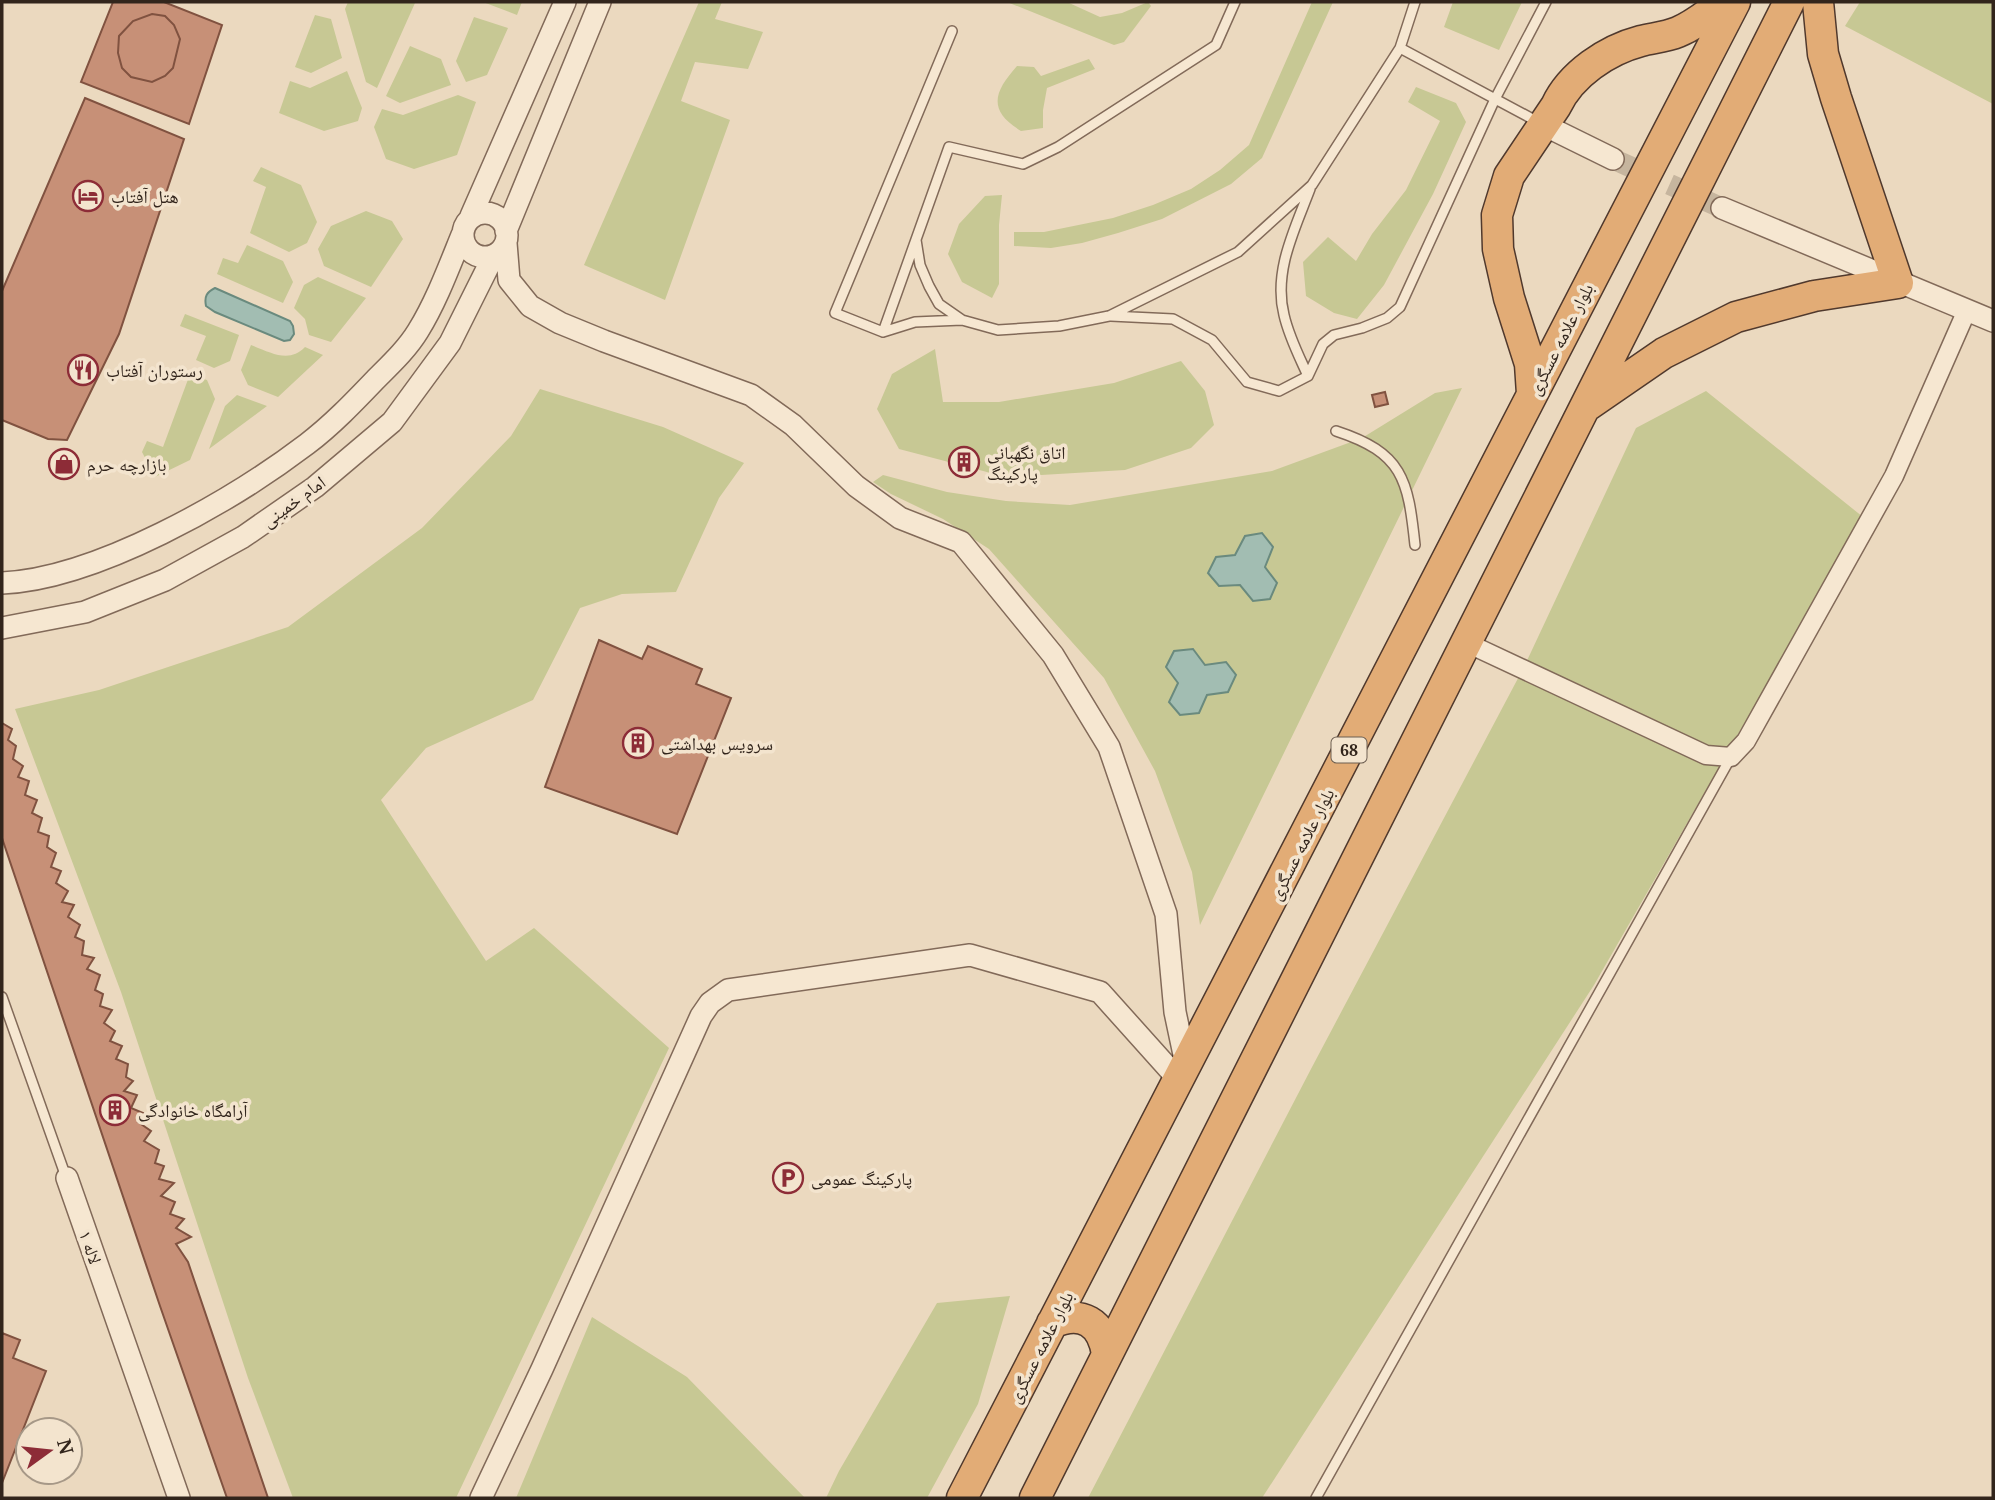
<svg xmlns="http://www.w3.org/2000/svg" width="1995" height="1500" font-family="'Noto Serif','Noto Naskh Arabic',serif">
	<rect width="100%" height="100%" fill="#ebd9bf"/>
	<path fill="#c7c894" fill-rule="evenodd" d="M 348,2 L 415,3 L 377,88 L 366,82 L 345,9 Z
		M 483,2 L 522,2 L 517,15 Z
		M 699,2 L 722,2 L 715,19 L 763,32 L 748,69 L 695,62 L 681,101 L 730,120 L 665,300 L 584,265 Z
		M 1007,2 L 1067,2 L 1100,17 L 1122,13 L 1148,2 L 1151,6 L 1124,42 L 1114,45 Z
		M 1312,2 L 1333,2 L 1262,158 L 1231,184 L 1162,219 L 1118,233 L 1082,243 L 1051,248 L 1014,246 L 1014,232 L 1044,232 L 1113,218 L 1153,205 L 1191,189 L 1220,170 L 1249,145 Z
		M 1453,2 L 1522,2 L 1499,50 L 1444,27 Z
		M 1860,2 L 1993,2 L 1993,104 L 1845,26 Z
		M 315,15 L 331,19 L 342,58 L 311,73 L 295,67 Z
		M 474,17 L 508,28 L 487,75 L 466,82 L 456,61 Z
		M 410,46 L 441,59 L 451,85 L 400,103 L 386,96 Z
		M 1089,59 L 1095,69 L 1047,88 L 1043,110 L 1043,128 L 1021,131 C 987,110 994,92 1017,66 L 1034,67 L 1041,76 Z
		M 347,71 L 362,108 L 358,121 L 324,131 L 279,113 L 290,81 L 310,88 Z
		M 1416,87 L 1456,103 L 1466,122 L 1433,194 L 1384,285 L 1357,319 L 1334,313 L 1306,296 L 1303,262 L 1328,237 L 1356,261 L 1372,234 L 1406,190 L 1440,121 L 1408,102 Z
		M 458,95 L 476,102 L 457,155 L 414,169 L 386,159 L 374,127 L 382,109 L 403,115 Z
		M 261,167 L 301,185 L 317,222 L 307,243 L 289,252 L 250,233 L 266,187 L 253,181 Z
		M 1002,195 L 999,225 L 999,284 L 992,298 L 962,282 L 948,254 L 959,224 L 985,196 Z
		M 366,211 L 392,221 L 403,239 L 371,287 L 324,266 L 318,249 L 331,226 Z
		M 247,245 L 283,261 L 293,282 L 283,303 L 217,274 L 223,258 L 238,263 Z
		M 318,277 L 366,298 L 331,342 L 309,335 L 305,319 L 294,308 L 304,285 Z
		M 185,314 L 239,335 L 230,361 L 214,368 L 196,360 L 206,336 L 180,326 Z
		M 251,345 C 270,352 289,364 305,347 L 323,355 L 278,397 L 248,385 L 241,370 Z
		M 935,349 L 943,402 L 999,402 L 1114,383 L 1181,361 L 1205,391 L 1214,425 L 1191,448 L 1125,470 L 1006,477 L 899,449 L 877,409 L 892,374 Z
		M 190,374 L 207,380 L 215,399 L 190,460 L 155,477 L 142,452 L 147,441 L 163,447 Z
		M 1462,388 L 1200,925 L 1192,872 L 1155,771 L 1104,678 L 989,549 L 943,519 L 891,494 L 873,482 L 883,475 L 947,492 L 1006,501 L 1070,505 L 1272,471 L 1362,438 L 1435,393 ZM 1236,555 L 1240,584 L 1219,586 L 1216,557 Z
		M 540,389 L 663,427 L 744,463 L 719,498 L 676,592 L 622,594 L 580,608 L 533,700 L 426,748 L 381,800 L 486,961 L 534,928 L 669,1048 L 456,1498 L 293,1498 L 248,1378 L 121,992 L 15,709 L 99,690 L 288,627 L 422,528 L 511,436 Z
		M 1706,391 L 1863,517 L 1594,985 L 1262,1498 L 1088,1498 L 1311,1069 L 1524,667 L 1636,428 Z
		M 237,395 L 267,406 L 209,449 L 225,406 Z
		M 1010,1296 L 978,1404 L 927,1498 L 826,1498 L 839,1471 L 937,1303 Z
		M 592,1317 L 687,1377 L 805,1498 L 516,1498 Z"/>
	<path fill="#a2bdb2" stroke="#6a8a7e" stroke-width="2" d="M 215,288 L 290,321 L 293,326 L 294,334 L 290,340 L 284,341 L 215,312 L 206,306 C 204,296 207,292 215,288 Z
		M 1262,533 L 1273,547 L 1265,567 L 1277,583 L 1270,599 L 1253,601 L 1240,585 L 1219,586 L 1208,573 L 1216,557 L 1235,555 L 1245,536 Z
		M 1193,649 L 1205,665 L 1226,662 L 1236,675 L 1228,692 L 1207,695 L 1199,713 L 1180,715 L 1169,702 L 1178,683 L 1166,667 L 1174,651 Z"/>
	<path fill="#c79077" stroke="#805240" stroke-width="2" d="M 113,2 L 164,2 L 222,25 L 189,124 L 81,82 Z
		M 152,14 L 165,16 L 174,25 L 180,39 L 173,68 L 165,76 L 152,82 L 131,77 L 122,68 L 118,53 L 119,36 L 133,21 Z
		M 85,98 L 184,139 L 119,334 L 67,440 L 48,439 L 2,420 L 2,291 Z
		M 1385,392 L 1388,404 L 1375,407 L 1372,395 Z
		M 957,455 L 974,459 L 972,470 L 954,466 Z
		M 599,640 L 642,659 L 648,646 L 702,669 L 696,684 L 731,698 L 677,834 L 545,787 Z
		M 2,723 L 12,729 L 8,740 L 16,746 L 13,759 L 23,766 L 18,777 L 29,781 L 25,795 L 37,800 L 32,813 L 42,818 L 38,832 L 49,836 L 47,847 L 56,853 L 51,867 L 61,871 L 56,883 L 68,891 L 62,902 L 74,905 L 68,917 L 80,925 L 75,937 L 84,941 L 82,955 L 94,958 L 87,969 L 100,975 L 95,990 L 103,994 L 100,1006 L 112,1010 L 104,1023 L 115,1031 L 110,1041 L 122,1046 L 116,1059 L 128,1064 L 126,1077 L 133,1081 L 124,1091 L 137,1095 L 131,1108 L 143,1113 L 138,1122 L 151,1131 L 144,1141 L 159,1150 L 155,1163 L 164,1166 L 159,1179 L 174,1183 L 161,1196 L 175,1202 L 170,1214 L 184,1219 L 176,1228 L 191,1237 L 176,1244 L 188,1262 L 268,1498 L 227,1498 L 160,1306 L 2,838 Z
		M 2,1333 L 20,1340 L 13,1358 L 46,1371 L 2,1483 Z"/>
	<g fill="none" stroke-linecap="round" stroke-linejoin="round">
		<path stroke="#c6b59e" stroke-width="21" stroke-dasharray="21 10" stroke-linecap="butt" d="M 1613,159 L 1722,208"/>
		<g stroke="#826a59" stroke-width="12">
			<path id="service" d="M 952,31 L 835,313 L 883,332 L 915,322 L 962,320
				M 1400,48 L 1540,123
				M 916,240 L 920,265 L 929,286 L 939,304 L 962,320 L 998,330 L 1059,326 L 1109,316 L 1238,252 L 1312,185 L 1400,48 L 1415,2
				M 1111,316 L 1173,319 L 1212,340 L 1247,382 L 1279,391 L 1308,376 L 1323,344 L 1334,335 L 1362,328 L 1387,318 L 1400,307 L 1495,99 L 1546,2
				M 883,332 L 949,147 L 1023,164 L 1058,147 L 1216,45 L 1235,2
				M 1308,376 C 1299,356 1289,337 1284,315 C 1273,271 1295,229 1310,189
				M 1336,431 C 1403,453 1408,479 1415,545
				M 2,997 L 66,1177
				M 1316,1498 L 1731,757"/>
		</g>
		<g stroke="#826a59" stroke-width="21">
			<path id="minor" d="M 1467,643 L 1706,755 L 1731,757 L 1746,741 L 1894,476 L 1967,310"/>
		</g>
		<g stroke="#826a59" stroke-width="24">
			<path id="tertiary" d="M 1544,125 L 1613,159
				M 1722,208 L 1993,321
				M463 235a22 22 0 1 1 44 0a22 22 0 1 1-44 0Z
				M 471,216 L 565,2
				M 506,231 L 600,2
				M 506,243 L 509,280 L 530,306 L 560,323 L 604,341 L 751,395 L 793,425 L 856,486 L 900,518 L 961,542 L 1053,655 L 1109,747 L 1166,914 L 1175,1012 L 1186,1064
				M 2,583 C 96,579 232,501 307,444 C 332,425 354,402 376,379 C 391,364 407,349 418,331 C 436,302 449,267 462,235
				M 2,628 L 85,612 L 165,580 L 243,537 L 315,487 L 392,422 L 450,343 L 493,257
				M 67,1178 L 179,1498
				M 481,1498 L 542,1369 L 701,1016 L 710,1003 L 728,990 L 970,955 L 1100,992 L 1178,1079"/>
		</g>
		<g stroke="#50392d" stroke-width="33">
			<path id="trunk" d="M 1532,394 L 1530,364 L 1509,298 L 1498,249 L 1497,215 L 1509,176 L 1556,106 C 1571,74 1607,50 1641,41 C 1653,38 1666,37 1678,32 C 1695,25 1709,13 1724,2
				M 1587,406 L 1664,353 L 1736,317 L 1814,296 L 1898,283 L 1836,98 L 1823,54 L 1818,2
				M 1052,1323 C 1082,1310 1102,1322 1107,1354
				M 962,1498 L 1735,2
				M 1035,1498 L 1789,2"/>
		</g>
		<use href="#service" stroke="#f6e7d1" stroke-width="9"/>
		<use href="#minor" stroke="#f6e7d1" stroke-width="18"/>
		<use href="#tertiary" stroke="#f6e7d1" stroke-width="21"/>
		<use href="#trunk" stroke="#e2ac76" stroke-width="30"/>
	</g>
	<defs>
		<g id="hotel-ring" transform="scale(1.575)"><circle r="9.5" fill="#f3e4ce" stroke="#8d2c37" stroke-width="1.5"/><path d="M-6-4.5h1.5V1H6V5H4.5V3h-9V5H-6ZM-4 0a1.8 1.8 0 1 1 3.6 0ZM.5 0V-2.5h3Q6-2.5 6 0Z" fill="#8d2c37"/></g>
		<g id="restaurant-ring" transform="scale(1.575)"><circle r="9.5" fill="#f3e4ce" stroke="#8d2c37" stroke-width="1.5"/><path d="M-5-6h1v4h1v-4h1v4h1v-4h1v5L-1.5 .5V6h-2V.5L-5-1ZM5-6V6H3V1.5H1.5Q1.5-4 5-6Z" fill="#8d2c37"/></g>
		<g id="building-ring" transform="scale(1.575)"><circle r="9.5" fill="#f3e4ce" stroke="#8d2c37" stroke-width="1.5"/><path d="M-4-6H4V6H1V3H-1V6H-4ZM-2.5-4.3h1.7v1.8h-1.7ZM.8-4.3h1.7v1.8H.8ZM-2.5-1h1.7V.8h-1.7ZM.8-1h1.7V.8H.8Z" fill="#8d2c37"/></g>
		<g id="shop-ring" transform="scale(1.575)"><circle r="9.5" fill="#f3e4ce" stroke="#8d2c37" stroke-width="1.5"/><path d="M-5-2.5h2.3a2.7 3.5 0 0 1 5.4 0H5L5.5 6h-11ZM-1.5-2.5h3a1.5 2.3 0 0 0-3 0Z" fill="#8d2c37"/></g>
		<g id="parking-ring" transform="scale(1.575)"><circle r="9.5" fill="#f3e4ce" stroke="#8d2c37" stroke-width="1.5"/><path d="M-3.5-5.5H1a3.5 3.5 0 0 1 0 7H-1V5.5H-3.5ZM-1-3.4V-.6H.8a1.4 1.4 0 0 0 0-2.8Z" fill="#8d2c37"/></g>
	</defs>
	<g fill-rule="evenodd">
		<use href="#hotel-ring" x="88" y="196"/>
		<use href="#restaurant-ring" x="83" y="370"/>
		<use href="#building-ring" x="964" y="462"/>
		<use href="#shop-ring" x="64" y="464"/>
		<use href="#building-ring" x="638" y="743"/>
		<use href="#building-ring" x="115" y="1110"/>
		<use href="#parking-ring" x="788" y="1178"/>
	</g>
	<g text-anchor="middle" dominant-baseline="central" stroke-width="7" stroke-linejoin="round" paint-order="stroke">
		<rect fill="#f3e4ce" stroke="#6c5e51" stroke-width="2" x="1331.5" y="737.5" width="35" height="25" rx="5"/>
		<g font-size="16" font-weight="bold" fill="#32251c">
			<text x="1349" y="750">68</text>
		</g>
		<g font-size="18" fill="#32251c" stroke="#f3e4ce" text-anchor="start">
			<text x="111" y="196">هتل آفتاب</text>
			<text x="106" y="370">رستوران آفتاب</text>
			<text x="987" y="452">اتاق نگهبانی<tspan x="987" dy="21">پارکینگ</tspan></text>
			<text x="87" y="464">بازارچه حرم</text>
			<text x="661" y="743">سرویس بهداشتی</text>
			<text x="138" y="1110">آرامگاه خانوادگی</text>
			<text x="811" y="1178">پارکینگ عمومی</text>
		</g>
		<g font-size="18" fill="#32251c" stroke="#f3e4ce">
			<text transform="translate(1560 339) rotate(-63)">بلوار علامه عسگری</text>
			<text transform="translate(293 501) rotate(-36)">امام خمینی</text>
			<text transform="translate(1301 844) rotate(-63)">بلوار علامه عسگری</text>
			<text transform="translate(91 1247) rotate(71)">لاله ۱</text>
			<text transform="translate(1040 1347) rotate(-63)">بلوار علامه عسگری</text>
		</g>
	</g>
	<rect width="1995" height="1500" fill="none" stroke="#32251c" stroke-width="7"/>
	<g transform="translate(49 1451) rotate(75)"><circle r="33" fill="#f3e4ce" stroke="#a69887" stroke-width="2"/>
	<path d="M0-5L12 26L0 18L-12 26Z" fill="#8d2c37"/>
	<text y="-10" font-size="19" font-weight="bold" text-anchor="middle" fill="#32251c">N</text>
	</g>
</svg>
